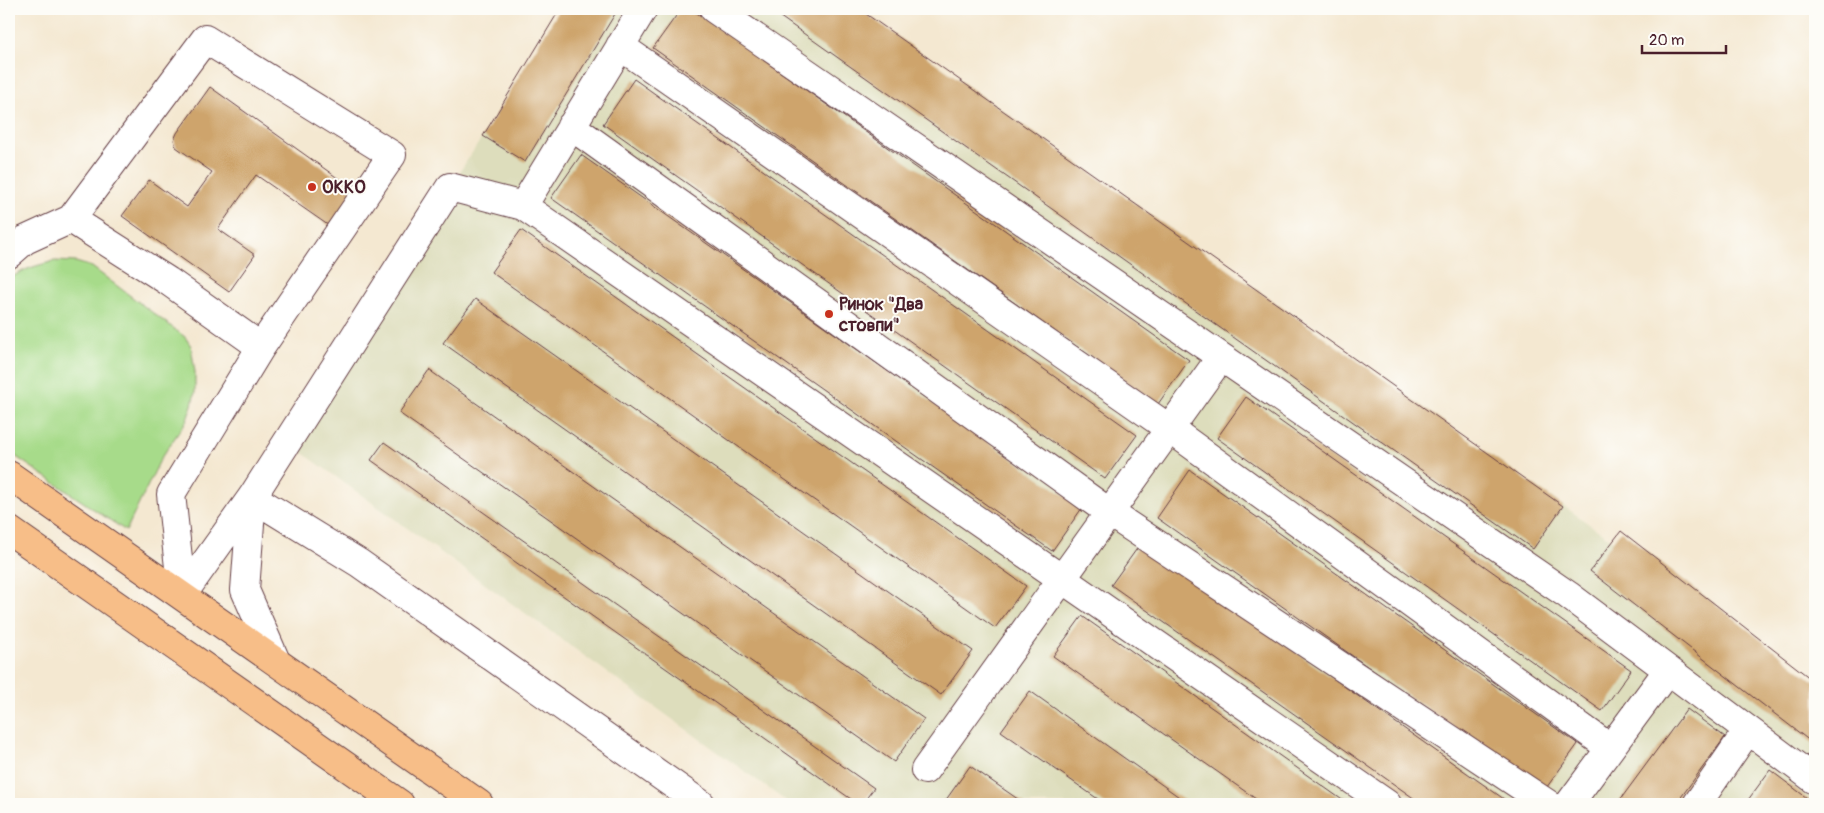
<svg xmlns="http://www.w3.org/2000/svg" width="1824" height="813" font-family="Pangolin,sans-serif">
	<rect width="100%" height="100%" fill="#fdfcf7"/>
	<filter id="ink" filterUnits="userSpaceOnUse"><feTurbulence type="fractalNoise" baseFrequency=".02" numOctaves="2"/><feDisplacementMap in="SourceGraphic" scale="10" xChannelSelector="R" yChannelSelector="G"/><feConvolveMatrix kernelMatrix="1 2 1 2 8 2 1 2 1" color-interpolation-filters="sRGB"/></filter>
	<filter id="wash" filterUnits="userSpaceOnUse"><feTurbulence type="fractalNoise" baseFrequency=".0096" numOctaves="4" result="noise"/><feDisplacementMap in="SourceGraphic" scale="20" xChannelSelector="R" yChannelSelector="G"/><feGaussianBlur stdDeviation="1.12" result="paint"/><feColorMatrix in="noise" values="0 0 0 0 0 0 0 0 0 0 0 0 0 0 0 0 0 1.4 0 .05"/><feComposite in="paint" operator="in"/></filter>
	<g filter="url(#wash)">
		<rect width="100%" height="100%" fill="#f4e8d1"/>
		<path fill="#ddddbc" d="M 560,9 L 859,9 L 1613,541 L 1621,531 L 1815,682 L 1815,804 L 790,804 L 285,440 L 483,136 Z"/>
		<path fill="#a7db8a" stroke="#787d5a" d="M 55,261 L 76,262 L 92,267 L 185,337 L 191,346 L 195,372 L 195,392 L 192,405 L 187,420 L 161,458 L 126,531 L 9,452 L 9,280 C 21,269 39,265 55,261 Z"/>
		<g id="blocks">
			<path fill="#cea46c" d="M 560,9 L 618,9 L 525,162 L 483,136 Z
				M 681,9 L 691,9 L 1189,360 L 1158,404 L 653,48 Z
				M 769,9 L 859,9 L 1563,506 L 1533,549 Z
				M 634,79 L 1137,435 L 1105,479 L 603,124 Z
				M 210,87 L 360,194 L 335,230 L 256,175 L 218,229 L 255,255 L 229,292 L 122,216 L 149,180 L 187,207 L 212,172 L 176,147 L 174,140 L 177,133 Z
				M 581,155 L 1082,508 L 1052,551 L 551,198 Z
				M 521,230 L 1026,586 L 995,628 L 491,272 Z
				M 475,299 L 973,651 L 941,695 L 443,343 Z
				M 429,370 L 924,719 L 894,762 L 399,413 Z
				M 1246,397 L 1631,670 L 1602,711 L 1217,438 Z
				M 384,442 L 874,788 L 862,804 L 858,804 L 371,460 Z
				M 1190,470 L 1578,744 L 1544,791 L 1157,518 Z
				M 1621,531 L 1815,682 L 1815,745 L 1590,571 Z
				M 1141,543 L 1511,804 L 1422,804 L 1111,585 Z
				M 1082,616 L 1348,804 L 1263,804 L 1053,656 Z
				M 1030,691 L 1189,804 L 1105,804 L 1001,731 Z
				M 1687,709 L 1725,737 L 1676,804 L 1617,804 Z
				M 970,766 L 1025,804 L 943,804 Z
				M 1770,770 L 1815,804 L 1745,804 Z"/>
		</g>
	</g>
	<g filter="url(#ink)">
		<use href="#blocks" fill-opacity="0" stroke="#643d44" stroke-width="1"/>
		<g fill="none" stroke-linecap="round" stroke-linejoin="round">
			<g stroke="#643d44" stroke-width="30">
				<path id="minor" d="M 714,9 L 1568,595 L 1815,780
					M 620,46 L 1170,429 L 1610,748
					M 571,126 L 1110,513 L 1548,804
					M 523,206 L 1387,804
					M 71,219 L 205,39 L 392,155 L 261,347
					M 9,254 L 25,240 L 71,219 L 168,281 L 261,347 L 171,494 L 182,595
					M 252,497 L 359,563 L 701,804
					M 252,497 L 245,590 L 276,661
					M 182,595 L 252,497 L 450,187 L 523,206 L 643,9
					M 925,770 L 1221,357
					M 1569,804 L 1668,670
					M 1697,804 L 1748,730"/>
			</g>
			<g stroke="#643d44" stroke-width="30">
				<path id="highway" d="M 9,475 L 479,804
					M 9,530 L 400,804"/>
			</g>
			<use href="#minor" stroke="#fff" stroke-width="28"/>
			<use href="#highway" stroke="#f7be88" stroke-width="28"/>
		</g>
	</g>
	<g fill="#c8321e" stroke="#fdfcf7" stroke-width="2">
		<circle cx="312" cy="187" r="5"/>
		<circle cx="829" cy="314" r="5"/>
	</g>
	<g text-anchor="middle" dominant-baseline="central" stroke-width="4" stroke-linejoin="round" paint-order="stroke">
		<g font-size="18" font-weight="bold" fill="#4a1f2b" stroke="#fdfcf7" text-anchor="start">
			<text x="322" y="187">ОККО</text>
			<text x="839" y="304">Ринок "Два<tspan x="839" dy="21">стовпи"</tspan></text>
		</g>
	</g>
	<rect width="1824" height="813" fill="none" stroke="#fdfcf7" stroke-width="30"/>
	<path d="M1642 45v8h84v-8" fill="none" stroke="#4a1f2b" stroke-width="2.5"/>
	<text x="1649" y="45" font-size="15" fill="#4a1f2b" stroke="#fdfcf7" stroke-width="4" paint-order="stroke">20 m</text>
</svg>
